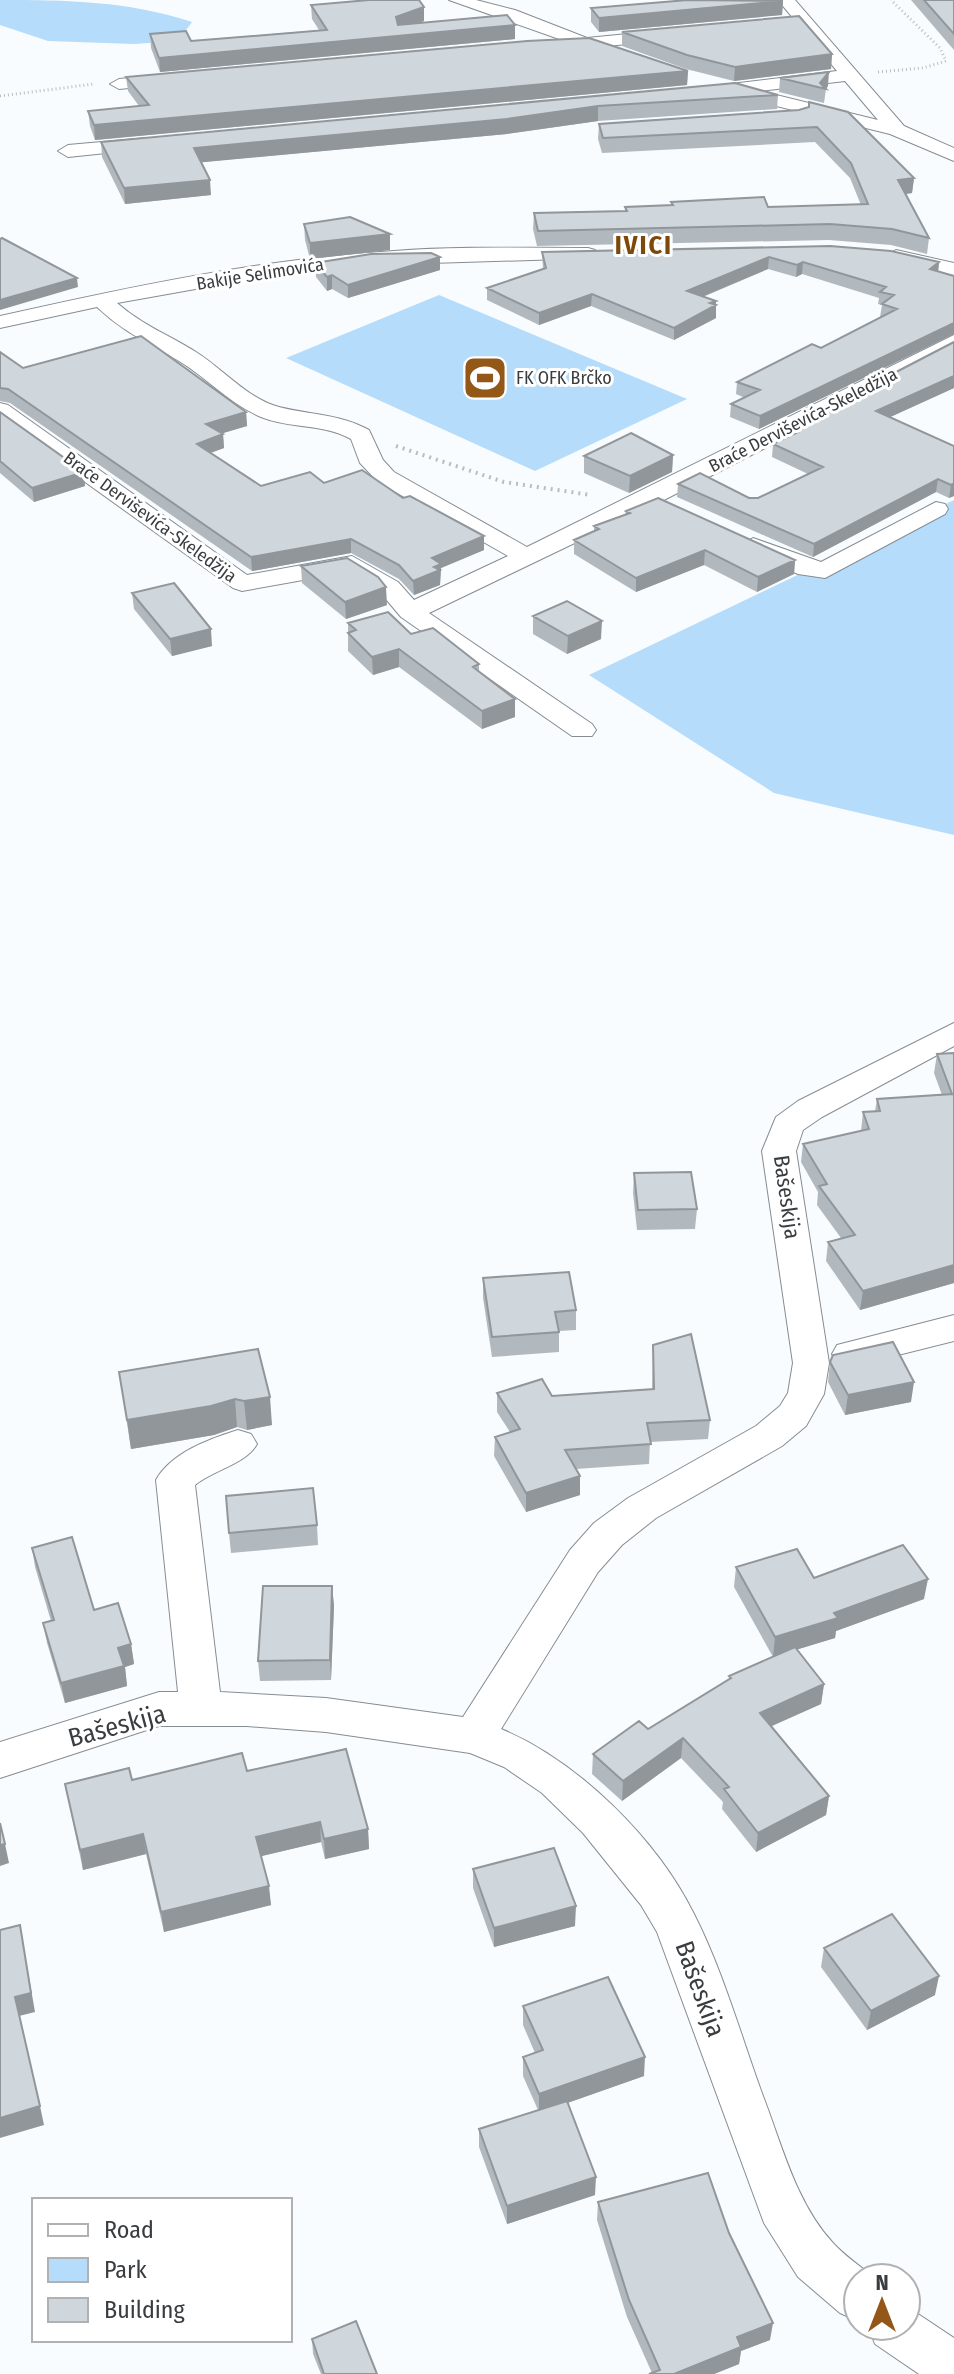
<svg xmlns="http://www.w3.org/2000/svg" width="954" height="2374" font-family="'Fira Sans Condensed',sans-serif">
	<rect width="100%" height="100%" fill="#f9fcff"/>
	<path fill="#b5dcfa" d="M 0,0 C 67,0 128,1 192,22 L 178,41 L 134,44 L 48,41 L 0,25 Z
		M 439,295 L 687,399 L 535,471 L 286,358 Z
		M 954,500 L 954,835 L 774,793 L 589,675 Z"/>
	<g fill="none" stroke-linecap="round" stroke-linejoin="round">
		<g stroke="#858d93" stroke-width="2">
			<path id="minor" d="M 449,0 L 476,0 L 515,10 L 587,38 L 668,30 L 677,35 L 668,40 L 557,51 L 548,46 L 562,40 Z
				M 778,0 L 795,0 L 904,126 L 954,148 L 954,161 L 890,134 L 748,99 L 746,93 L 700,96 L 697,92 L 706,87 L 837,71 ZM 845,81 L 878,120 L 760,91 Z
				M 174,74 L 183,79 L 180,83 L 119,89 L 110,84 L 119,79 Z
				M 147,138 L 157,144 L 154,148 L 68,157 L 58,151 L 68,145 Z
				M 588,248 L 595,250 L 598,254 L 595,258 L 367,265 L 229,283 L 117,303 C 142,325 169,335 196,352 C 223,369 248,399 279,407 C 311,415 340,414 369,430 L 383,460 L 394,472 L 527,547 L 954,335 L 954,351 L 660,502 L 429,613 L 592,724 L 596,730 L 592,736 L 572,736 L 401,617 L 380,592 L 348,572 L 242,591 L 233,588 L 0,421 L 0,403 L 8,405 L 247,575 L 352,556 L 398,582 L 414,600 L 508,556 L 378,482 L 360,463 L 351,439 C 322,423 290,429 261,417 C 230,404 207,378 179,361 C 147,341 127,335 97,307 L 0,328 L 0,316 C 129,287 261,259 394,251 C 459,246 523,248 588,248 Z
				M 896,250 L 954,263 L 954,275 L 889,260 L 886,256 Z
				M 936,502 L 945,504 L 948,509 L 945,514 L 825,578 L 798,574 L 744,550 L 741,545 L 753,538 L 821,562 Z
				M 954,1023 L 954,1046 L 822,1117 L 803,1130 L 796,1151 L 829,1363 L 824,1394 L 806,1426 L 782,1446 L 656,1518 L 622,1545 L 598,1572 L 501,1729 C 578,1761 657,1839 694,1914 C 723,1971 741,2036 763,2096 C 782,2145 796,2203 833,2243 C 845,2256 861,2267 875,2278 L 858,2278 L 858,2321 L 840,2313 L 798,2277 L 764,2223 L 657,1932 L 641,1905 L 583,1833 L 542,1793 L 504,1767 L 470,1753 L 326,1732 L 247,1726 L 159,1726 L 0,1778 L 0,1742 L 159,1692 L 178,1692 L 156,1480 C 171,1453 209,1439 238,1430 L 251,1434 L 257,1444 C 246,1464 213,1470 195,1485 L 220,1692 L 326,1698 L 463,1717 L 570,1550 L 594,1523 L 628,1498 L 756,1426 L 780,1406 L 788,1393 L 793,1363 L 762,1151 L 776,1117 L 798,1101 Z
				M 954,1315 L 954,1341 L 850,1367 L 837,1363 L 832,1354 L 837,1345 Z
				M 906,2306 L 954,2338 L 954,2374 L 919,2374 L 875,2344 L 868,2326 L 906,2326 Z"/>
		</g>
		<path stroke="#babdc0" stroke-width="3" stroke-dasharray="1 3" stroke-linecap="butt" d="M 878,72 L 923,68 L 946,61 L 940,48 L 891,0
			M 0,96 L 94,84"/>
		<path stroke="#babdc0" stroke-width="4" stroke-dasharray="2 5" stroke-linecap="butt" d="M 396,446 L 504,482 L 591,495"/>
		<use href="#minor" fill="#fff" fill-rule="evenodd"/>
	</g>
	<path fill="#b2b9be" d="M 911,0 L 954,0 L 954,50 Z
		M 783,1 L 782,15 L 599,32 L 591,22 L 591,8 Z
		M 311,5 L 424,7 L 424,21 L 419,23 L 515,39 L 160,72 L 151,48 L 150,34 L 191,41 L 319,30 L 312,19 Z
		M 622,32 L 832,54 L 831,69 L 734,81 L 686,69 L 622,46 Z
		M 688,71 L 687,85 L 95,140 L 90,126 L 88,111 L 139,106 L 128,91 L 126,77 Z
		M 780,78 L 828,86 L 826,89 L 824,103 L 779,92 Z
		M 735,83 L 778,95 L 777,109 L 598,121 L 507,134 L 201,162 L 211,195 L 125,204 L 102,157 L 101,142 Z
		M 799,110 L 914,178 L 912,193 L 906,194 L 929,238 L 927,254 L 891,245 L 829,240 L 537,246 L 533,229 L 534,213 L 625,211 L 625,207 L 671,205 L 671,202 L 768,207 L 861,205 L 850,178 L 815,142 L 602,153 L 598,139 L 599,124 Z
		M 304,224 L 390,234 L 390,250 L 310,259 L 305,240 Z
		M 830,246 L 939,262 L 938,271 L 954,276 L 954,334 L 759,429 L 730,417 L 731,404 L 745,398 L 736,394 L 737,382 L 821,348 L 881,317 L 880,317 L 882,305 L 878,304 L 879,298 L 802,274 L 796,277 L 768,269 L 703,297 L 716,301 L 716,318 L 674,340 L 591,306 L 539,325 L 487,300 L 487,288 L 543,269 L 542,252 Z
		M 440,257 L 440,270 L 348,298 L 332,289 L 327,291 L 316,277 L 315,263 Z
		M 954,342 L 954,388 L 890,417 L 954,446 L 954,496 L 949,498 L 936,492 L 813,557 L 677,497 L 678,484 L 749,498 L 758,498 L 808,474 L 772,457 L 773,444 L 787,438 L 788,428 Z
		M 0,352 L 23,368 L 246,412 L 247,426 L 222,433 L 223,434 L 224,448 L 211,453 L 261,486 L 324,483 L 403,498 L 484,550 L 441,568 L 440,585 L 414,595 L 399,579 L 351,553 L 252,571 L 10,403 L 0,401 Z
		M 0,412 L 85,486 L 34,502 L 0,473 Z
		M 673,455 L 672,472 L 629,493 L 584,473 L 584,456 Z
		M 626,511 L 795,560 L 794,574 L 757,592 L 704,565 L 636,592 L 574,554 L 574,540 L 594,531 L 594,526 L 625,515 Z
		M 301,566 L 387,605 L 346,619 L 302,583 Z
		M 132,593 L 212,646 L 172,656 L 134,609 Z
		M 533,616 L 601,639 L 567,654 L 533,634 Z
		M 348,623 L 411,634 L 479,664 L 479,672 L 515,717 L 482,729 L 399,667 L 373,675 L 348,651 Z
		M 954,1053 L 954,1283 L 860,1310 L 826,1261 L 828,1242 L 841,1238 L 817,1205 L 818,1192 L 801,1162 L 803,1144 L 861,1131 L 863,1112 L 875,1111 L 877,1099 L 942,1095 L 934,1073 L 937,1054 Z
		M 634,1173 L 697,1209 L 695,1229 L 637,1230 L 633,1193 Z
		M 483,1278 L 576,1310 L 576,1330 L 559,1331 L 559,1352 L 492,1357 L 483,1298 Z
		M 653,1345 L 710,1420 L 708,1439 L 650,1442 L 649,1464 L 576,1469 L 580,1476 L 580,1495 L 526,1512 L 494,1456 L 495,1437 L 510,1432 L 497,1412 L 497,1393 L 552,1396 L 652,1389 Z
		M 258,1349 L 272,1425 L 247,1430 L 237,1427 L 214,1435 L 131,1449 L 119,1372 Z
		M 830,1362 L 911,1402 L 845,1415 L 828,1382 Z
		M 317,1525 L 318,1545 L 231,1553 L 229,1533 Z
		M 32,1548 L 94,1610 L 131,1644 L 134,1664 L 125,1667 L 127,1686 L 65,1703 L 47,1643 L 43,1623 L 51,1621 L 35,1567 Z
		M 736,1567 L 814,1578 L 924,1599 L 836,1631 L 835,1638 L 797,1649 L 824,1684 L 821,1704 L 772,1726 L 829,1796 L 826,1815 L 756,1852 L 722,1809 L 723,1802 L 681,1758 L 622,1801 L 592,1774 L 593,1754 L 648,1729 L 729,1680 L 729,1676 L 773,1657 L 734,1587 Z
		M 332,1586 L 334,1606 L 331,1680 L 260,1681 L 258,1661 Z
		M 247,1771 L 368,1829 L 369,1849 L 325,1859 L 321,1842 L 261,1856 L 271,1905 L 164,1932 L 146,1854 L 83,1870 L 65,1784 Z
		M 473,1869 L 575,1926 L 494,1947 L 473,1888 Z
		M 824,1948 L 935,1995 L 867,2030 L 821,1967 Z
		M 523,2006 L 644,2076 L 567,2103 L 595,2195 L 507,2224 L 479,2147 L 479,2129 L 538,2110 L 523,2076 L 523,2057 L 535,2053 L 523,2025 Z
		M 598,2202 L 729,2233 L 770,2340 L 741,2351 L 739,2364 L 714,2374 L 649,2374 L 652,2373 L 627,2317 L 597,2220 Z
		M 312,2339 L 377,2374 L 321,2374 L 313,2354 Z"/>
	<path fill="#91969b" d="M 783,1 L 782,15 L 599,32 L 599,18 Z
		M 424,7 L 424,21 L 397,31 L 396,17 Z
		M 515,25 L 515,39 L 160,72 L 159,58 Z
		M 832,54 L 831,69 L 734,81 L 735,67 Z
		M 688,71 L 687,85 L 95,140 L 94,125 Z
		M 829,72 L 828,86 L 826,89 L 820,83 Z
		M 598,106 L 598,121 L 507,134 L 195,163 L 194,148 Z
		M 914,178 L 912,193 L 897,195 L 898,180 Z
		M 210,180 L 211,195 L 125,204 L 124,188 Z
		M 390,234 L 390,250 L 310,259 L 310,243 Z
		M 440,257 L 440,270 L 348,298 L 348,285 Z
		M 769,257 L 768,269 L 687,303 L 687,291 Z
		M 803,262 L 802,274 L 796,277 L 797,265 Z
		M 939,262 L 938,274 L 930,269 Z
		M 332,275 L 332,289 L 327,291 L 327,277 Z
		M 77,278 L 78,287 L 0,310 L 0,300 Z
		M 592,294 L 591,306 L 539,325 L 539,313 Z
		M 716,301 L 716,318 L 674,340 L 674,328 Z
		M 954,323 L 954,334 L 759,429 L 760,416 Z
		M 954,376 L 954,388 L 875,424 L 876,411 Z
		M 246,412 L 247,426 L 207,438 L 206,424 Z
		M 223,434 L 224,448 L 198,457 L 197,444 Z
		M 673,455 L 672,472 L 629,493 L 630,476 Z
		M 84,472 L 85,486 L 34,502 L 32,488 Z
		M 938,479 L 936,492 L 813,557 L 814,544 Z
		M 954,483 L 954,496 L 949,498 L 951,485 Z
		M 484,536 L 484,550 L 441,568 L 440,585 L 414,595 L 413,581 L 432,558 Z
		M 351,539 L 351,553 L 252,571 L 251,557 Z
		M 705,550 L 704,565 L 636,592 L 636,578 Z
		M 795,560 L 794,574 L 757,592 L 758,577 Z
		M 386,587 L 387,605 L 346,619 L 345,602 Z
		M 602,621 L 601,639 L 567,654 L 568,636 Z
		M 211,629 L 212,646 L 172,656 L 170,639 Z
		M 399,649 L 399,667 L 373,675 L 372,657 Z
		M 515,699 L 515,717 L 482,729 L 482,711 Z
		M 954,1265 L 954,1283 L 860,1310 L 863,1291 Z
		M 914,1382 L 911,1402 L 845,1415 L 848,1395 Z
		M 270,1397 L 272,1425 L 247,1430 L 244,1401 Z
		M 235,1399 L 237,1427 L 214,1435 L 131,1449 L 127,1420 Z
		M 580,1476 L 580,1495 L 526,1512 L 526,1493 Z
		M 928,1579 L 924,1599 L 836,1631 L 835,1638 L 773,1657 L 775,1637 L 834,1613 Z
		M 332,1586 L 334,1606 L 331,1680 L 330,1660 Z
		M 131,1644 L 134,1664 L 125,1667 L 127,1686 L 65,1703 L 61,1683 L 118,1648 Z
		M 824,1684 L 821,1704 L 758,1732 L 760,1713 Z
		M 683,1738 L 681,1758 L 622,1801 L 623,1781 Z
		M 829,1796 L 826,1815 L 756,1852 L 758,1833 Z
		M 320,1822 L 321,1842 L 258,1857 L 256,1837 Z
		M 368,1829 L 369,1849 L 325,1859 L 324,1839 Z
		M 143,1834 L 146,1854 L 83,1870 L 80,1850 Z
		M 5,1844 L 9,1863 L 0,1866 L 0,1845 Z
		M 269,1886 L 271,1905 L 164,1932 L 161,1912 Z
		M 576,1906 L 575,1926 L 494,1947 L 494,1928 Z
		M 20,1925 L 35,2012 L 19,2016 L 15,1997 Z
		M 939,1976 L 935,1995 L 867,2030 L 871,2011 Z
		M 645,2057 L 644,2076 L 539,2113 L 539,2094 Z
		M 40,2106 L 44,2125 L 0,2138 L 0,2118 Z
		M 596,2177 L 595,2195 L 507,2224 L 507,2206 Z
		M 773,2323 L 770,2340 L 741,2351 L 739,2364 L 714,2374 L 674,2374 L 737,2337 Z"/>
	<path fill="#cfd7dd" stroke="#91969b" stroke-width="2" d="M 369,0 L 419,0 L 424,7 L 396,17 L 398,25 L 507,15 L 515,25 L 159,58 L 150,34 L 186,31 L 191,41 L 327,30 L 311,5 Z
		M 688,0 L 783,1 L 599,18 L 591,8 Z
		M 924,0 L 954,0 L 954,34 Z
		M 799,16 L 832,54 L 735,67 L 687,55 L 622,32 Z
		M 589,38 L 688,71 L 94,125 L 88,111 L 149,105 L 126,77 L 527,41 Z
		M 829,72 L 820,83 L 826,89 L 780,78 Z
		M 735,83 L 778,95 L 598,106 L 507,119 L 194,148 L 210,180 L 124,188 L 101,142 Z
		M 809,102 L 848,112 L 914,178 L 898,180 L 929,238 L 892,229 L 830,224 L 538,231 L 534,213 L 627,211 L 625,207 L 673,205 L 671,202 L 764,197 L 768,207 L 868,204 L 851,163 L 817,127 L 603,138 L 599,124 L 799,110 L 809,107 Z
		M 350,217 L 390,234 L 310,243 L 304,224 Z
		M 2,238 L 77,278 L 0,300 L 0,239 Z
		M 830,246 L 891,251 L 939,262 L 930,269 L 954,276 L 954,323 L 760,416 L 731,404 L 760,390 L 737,382 L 812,344 L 821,348 L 897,309 L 882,304 L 894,295 L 880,292 L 886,287 L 803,262 L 797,265 L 769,257 L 687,291 L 716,301 L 710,303 L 716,305 L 674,328 L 592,294 L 539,313 L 487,288 L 546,268 L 542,252 Z
		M 431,253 L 440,257 L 348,285 L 332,275 L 327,277 L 315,263 L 371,254 Z
		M 141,336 L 246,412 L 206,424 L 223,434 L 197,444 L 261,486 L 310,472 L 324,483 L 362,470 L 403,498 L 410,496 L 484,536 L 432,558 L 441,564 L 434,567 L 440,570 L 413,581 L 399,565 L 351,539 L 251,557 L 8,389 L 0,388 L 0,352 L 23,368 Z
		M 954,342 L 954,376 L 876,411 L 954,446 L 954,483 L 951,485 L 938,479 L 814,544 L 678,484 L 700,473 L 749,498 L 758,498 L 823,467 L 773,444 L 798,432 L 788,428 Z
		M 0,412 L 84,472 L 32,488 L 0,461 Z
		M 631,433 L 673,455 L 630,476 L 584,456 Z
		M 658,498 L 795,560 L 758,577 L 705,550 L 636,578 L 574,540 L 599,529 L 594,526 L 630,513 L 626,511 Z
		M 347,558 L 378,577 L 386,587 L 345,602 L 301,566 Z
		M 174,583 L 211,629 L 170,639 L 132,593 Z
		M 567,601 L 602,621 L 568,636 L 533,616 Z
		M 388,612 L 411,634 L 433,628 L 479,664 L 473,667 L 515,699 L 482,711 L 399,649 L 372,657 L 348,633 L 356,630 L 348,623 Z
		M 954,1053 L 954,1265 L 863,1291 L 828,1242 L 855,1235 L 819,1186 L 827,1184 L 803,1144 L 869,1129 L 863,1112 L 880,1111 L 877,1099 L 952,1094 L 937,1054 Z
		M 691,1172 L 697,1209 L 638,1210 L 634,1173 Z
		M 569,1272 L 576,1310 L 555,1312 L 559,1332 L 492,1337 L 483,1278 Z
		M 691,1334 L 710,1420 L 647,1423 L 651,1444 L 565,1450 L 580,1476 L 526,1493 L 495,1437 L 520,1429 L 497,1393 L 542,1379 L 552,1396 L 654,1389 L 653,1345 Z
		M 893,1342 L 914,1382 L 848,1395 L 830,1362 L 833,1355 Z
		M 258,1349 L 270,1397 L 244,1401 L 235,1399 L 211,1406 L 127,1420 L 119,1372 Z
		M 313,1488 L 317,1525 L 229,1533 L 226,1496 Z
		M 72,1537 L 94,1610 L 118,1603 L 131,1644 L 118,1648 L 124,1666 L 61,1683 L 43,1623 L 54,1620 L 32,1548 Z
		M 903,1545 L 928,1579 L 834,1613 L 838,1618 L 775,1637 L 736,1567 L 797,1549 L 814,1578 Z
		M 263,1586 L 332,1586 L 330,1660 L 258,1661 Z
		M 795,1647 L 824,1684 L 760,1713 L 829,1796 L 758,1833 L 724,1789 L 729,1787 L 683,1738 L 623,1781 L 593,1754 L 639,1721 L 648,1729 L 731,1678 L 729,1676 Z
		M 346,1749 L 368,1829 L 324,1839 L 320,1822 L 256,1837 L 269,1886 L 161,1912 L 143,1834 L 80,1850 L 65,1784 L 129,1768 L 132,1780 L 242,1753 L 247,1771 Z
		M 0,1823 L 5,1844 L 0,1845 Z
		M 554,1848 L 576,1906 L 494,1928 L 473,1869 Z
		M 892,1914 L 939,1976 L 871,2011 L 824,1948 Z
		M 20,1925 L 31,1993 L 15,1997 L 40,2106 L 0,2118 L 0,1930 Z
		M 608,1977 L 645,2057 L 539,2094 L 523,2057 L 543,2050 L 523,2006 Z
		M 567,2101 L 596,2177 L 507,2206 L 479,2129 Z
		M 708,2173 L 729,2233 L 773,2323 L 737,2337 L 741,2347 L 674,2374 L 649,2374 L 660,2370 L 629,2300 L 598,2202 Z
		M 356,2321 L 377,2374 L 324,2374 L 312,2339 Z"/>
	<defs>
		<g id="stadium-square" transform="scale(2.3)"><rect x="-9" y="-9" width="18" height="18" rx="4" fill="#935718" stroke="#fff"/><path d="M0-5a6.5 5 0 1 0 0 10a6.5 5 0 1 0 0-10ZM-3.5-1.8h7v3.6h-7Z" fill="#fff"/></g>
	</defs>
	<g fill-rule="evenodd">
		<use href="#stadium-square" x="485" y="378"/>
	</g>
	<g text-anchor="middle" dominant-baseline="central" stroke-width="6" stroke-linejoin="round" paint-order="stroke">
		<g font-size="18" fill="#3a3d40" stroke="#fff">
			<text transform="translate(260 274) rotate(-9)">Bakije Selimovića</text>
			<text transform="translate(803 420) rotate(-27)">Braće Derviševića-Skeledžija</text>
			<text transform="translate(150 517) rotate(36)">Braće Derviševića-Skeledžija</text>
		</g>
		<g font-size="18" fill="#3a3d40" stroke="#fff" text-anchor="start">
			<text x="516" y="378">FK OFK Brčko</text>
		</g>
		<g font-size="22" fill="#3a3d40" stroke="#fff">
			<text transform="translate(787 1197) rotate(82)">Bašeskija</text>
		</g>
		<g font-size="26" font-weight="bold" letter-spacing="2" fill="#7e480b" stroke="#fff">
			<text x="644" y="245">IVICI</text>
		</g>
		<g font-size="26" fill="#3a3d40" stroke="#fff">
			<text transform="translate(117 1726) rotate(-15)">Bašeskija</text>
			<text transform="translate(700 1989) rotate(70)">Bašeskija</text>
		</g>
	</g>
	<rect x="32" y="2198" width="260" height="144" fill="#ffffff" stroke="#b0b1b3" stroke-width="2"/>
	<rect x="48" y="2224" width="40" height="12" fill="#ffffff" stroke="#b0b1b3" stroke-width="2"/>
	<text x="104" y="2238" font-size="24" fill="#3a3d40">Road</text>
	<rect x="48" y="2258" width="40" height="24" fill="#b5dcfa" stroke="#b0b1b3" stroke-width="2"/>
	<text x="104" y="2278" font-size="24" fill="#3a3d40">Park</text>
	<rect x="48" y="2298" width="40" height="24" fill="#cfd7dd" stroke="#b0b1b3" stroke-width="2"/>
	<text x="104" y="2318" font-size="24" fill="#3a3d40">Building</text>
	<g transform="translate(882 2302)"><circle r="38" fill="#ffffff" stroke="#b0b1b3" stroke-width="2"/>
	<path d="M0-6L14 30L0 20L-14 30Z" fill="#935718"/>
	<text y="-12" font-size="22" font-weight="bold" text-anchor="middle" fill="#3a3d40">N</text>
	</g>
</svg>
